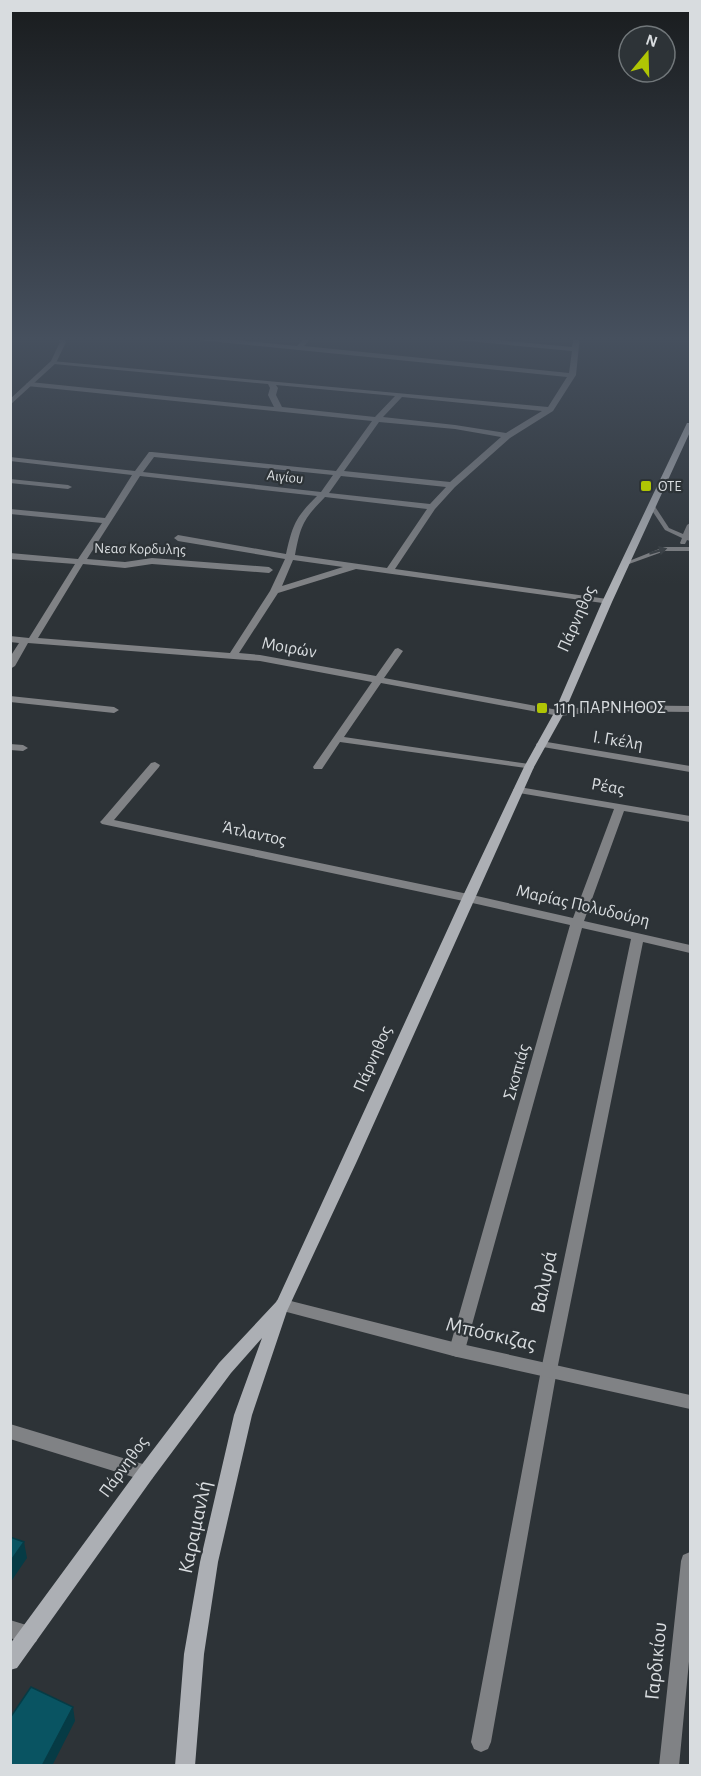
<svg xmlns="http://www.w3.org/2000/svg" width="701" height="1776" font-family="'Alegreya Sans',sans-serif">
	<rect width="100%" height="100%" fill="#2d3337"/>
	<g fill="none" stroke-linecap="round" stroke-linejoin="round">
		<path fill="#808285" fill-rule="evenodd" d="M 650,505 L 654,505 L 669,528 L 683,534 L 687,525 L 690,523 L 689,536 L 690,537 L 690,541 L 687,540 L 685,544 L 681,544 L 680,543 L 682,538 L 665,530 L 649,506 Z
			M 690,547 L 690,551 L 665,551 L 629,564 L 625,564 L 624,563 L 664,547 Z"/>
		<path fill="#808285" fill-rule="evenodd" d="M 177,336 L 197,336 L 297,346 L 307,336 L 314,336 L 304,346 L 569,373 L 572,351 L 435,338 L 432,336 L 453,336 L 572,347 L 574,336 L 580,336 L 576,375 L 553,411 L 510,438 L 455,487 L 435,509 L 395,569 L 607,599 L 610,600 L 610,604 L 356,569 L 278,593 L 239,653 L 260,655 L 376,676 L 395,649 L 398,648 L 403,651 L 384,678 L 563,711 L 564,713 L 559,716 L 381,683 L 344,737 L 529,764 L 534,767 L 533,769 L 340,742 L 322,769 L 314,769 L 313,767 L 372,682 L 260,661 L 28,643 L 15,666 L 10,669 L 10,657 L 19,643 L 10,642 L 10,636 L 29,638 L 75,564 L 10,559 L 10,553 L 78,559 L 102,523 L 10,514 L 10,509 L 105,518 L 132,475 L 10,461 L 10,457 L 135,471 L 149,452 L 152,452 L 336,471 L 372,421 L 27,386 L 26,384 L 30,382 L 274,407 L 268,395 L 270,388 L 268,384 L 54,364 L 52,363 L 52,361 L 548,407 L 567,377 L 180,338 ZM 276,385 L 395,396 L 375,417 L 282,407 L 276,395 L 278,388 ZM 402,397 L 542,411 L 506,433 L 455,425 L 383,417 ZM 379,422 L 455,429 L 501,437 L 450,482 L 344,471 ZM 154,457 L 333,475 L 321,492 L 143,472 ZM 140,476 L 317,496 C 295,518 293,524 286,554 L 178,535 L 174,538 L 178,541 L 285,559 L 270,591 L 230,653 L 38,638 L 83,564 L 125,568 L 152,564 L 269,573 L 273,570 L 269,567 L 152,558 L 125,562 L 87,559 ZM 341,476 L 446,487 L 430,504 L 329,493 ZM 325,497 L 427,509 L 387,568 L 295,555 C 301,524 303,520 325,497 ZM 293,560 L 343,567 L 282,586 Z
			M 10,479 L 68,485 L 72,487 L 68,489 L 10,483 Z
			M 10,696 L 114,707 L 119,710 L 114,713 L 10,702 Z
			M 541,741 L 690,766 L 690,772 L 537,746 L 536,744 Z
			M 10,744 L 23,745 L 28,748 L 23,751 L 10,750 Z
			M 155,762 L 160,765 L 159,767 L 114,820 L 468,894 L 573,918 L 614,809 L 519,793 L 513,790 L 515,788 L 519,787 L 690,816 L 690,822 L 624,811 L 584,921 L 690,945 L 690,953 L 643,942 L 557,1370 L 491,1742 L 488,1749 L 481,1752 L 474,1749 L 471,1742 L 541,1370 L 631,939 L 582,928 L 465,1350 L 463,1355 L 457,1357 L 451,1355 L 449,1350 L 570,925 L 468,902 L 102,824 L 100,822 L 102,820 L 151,763 Z
			M 10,1424 L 146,1465 L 152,1467 L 155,1473 L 152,1479 L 146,1481 L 10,1439 Z
			M 690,1552 L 690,1651 L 679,1766 L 659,1766 L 681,1561 L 683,1555 Z
			M 10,1620 L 36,1628 L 39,1635 L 36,1642 L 29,1644 L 10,1638 Z"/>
		<path fill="#808285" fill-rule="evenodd" d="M 57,336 L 63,336 L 66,342 L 56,363 L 10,405 L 10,399 L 51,361 L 60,342 Z
			M 603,705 L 690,706 L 690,712 L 603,711 L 559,716 L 554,713 L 559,710 Z
			M 283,1299 L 457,1343 L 690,1395 L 690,1409 L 457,1357 L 283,1311 L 277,1310 L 275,1305 L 277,1300 Z"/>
		<path fill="#acafb4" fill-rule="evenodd" d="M 687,423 L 690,423 L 690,432 L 612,602 L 564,713 L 534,767 L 357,1161 L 287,1311 L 252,1415 L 218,1562 L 204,1654 L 195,1766 L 175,1766 L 184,1654 L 200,1562 L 234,1415 L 262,1338 L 231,1373 L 152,1479 L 17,1668 L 10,1670 L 10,1644 L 140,1467 L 219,1363 L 277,1301 L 462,898 L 524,767 L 554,713 L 602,602 Z"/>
	</g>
	<path fill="#063b45" d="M 24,1542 L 27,1558 L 10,1583 L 10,1562 Z
		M 73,1707 L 75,1721 L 52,1766 L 42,1766 Z"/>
	<path fill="#095462" stroke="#063b45" stroke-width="1.5" d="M 10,1537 L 24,1542 L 10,1562 Z
		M 31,1687 L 73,1707 L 42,1766 L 10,1766 L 10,1718 Z"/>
	<defs><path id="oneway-solid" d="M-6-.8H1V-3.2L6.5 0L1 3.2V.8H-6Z" transform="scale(1.5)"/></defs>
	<use fill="#393f43" href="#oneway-solid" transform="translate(658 551) rotate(-16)"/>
	<linearGradient id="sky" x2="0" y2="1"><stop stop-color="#191c1e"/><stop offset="0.58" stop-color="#46505e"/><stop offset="1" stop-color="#46505e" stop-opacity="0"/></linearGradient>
	<rect width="701" height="584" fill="url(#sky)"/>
	<g fill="#afc504" stroke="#2d3337" stroke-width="2">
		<rect x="640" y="480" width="12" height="12" rx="3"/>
		<rect x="536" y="702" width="12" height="12" rx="3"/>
	</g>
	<g text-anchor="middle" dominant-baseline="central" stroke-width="4.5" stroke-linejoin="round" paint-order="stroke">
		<g font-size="15" fill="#d8dcdf" stroke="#2d3337">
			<text transform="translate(285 477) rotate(6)">Αιγίου</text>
			<text transform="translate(140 549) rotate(1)">Νεασ Κορδυλης</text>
		</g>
		<g font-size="15" fill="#d8dcdf" stroke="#2d3337" text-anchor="start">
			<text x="658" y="486">ΟΤΕ</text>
		</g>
		<g font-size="18" fill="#d8dcdf" stroke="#2d3337">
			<text transform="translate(577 619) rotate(-66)">Πάρνηθος</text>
			<text transform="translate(289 648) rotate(10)">Μοιρών</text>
			<text transform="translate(618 741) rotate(9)">Ι. Γκέλη</text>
			<text transform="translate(608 787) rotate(10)">Ρέας</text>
			<text transform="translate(254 834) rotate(12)">Άτλαντος</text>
			<text transform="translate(583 906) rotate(13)">Μαρίας Πολυδούρη</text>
			<text transform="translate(373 1059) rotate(-66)">Πάρνηθος</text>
			<text transform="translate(517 1072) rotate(-74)">Σκοπιάς</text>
			<text transform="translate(124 1467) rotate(-54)">Πάρνηθος</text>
		</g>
		<g font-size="18" fill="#d8dcdf" stroke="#2d3337" text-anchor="start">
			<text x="554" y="708">11η ΠΑΡΝΗΘΟΣ</text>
		</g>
		<g font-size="21" fill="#d8dcdf" stroke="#2d3337">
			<text transform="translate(544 1282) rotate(-78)">Βαλυρά</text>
			<text transform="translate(491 1334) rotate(13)">Μπόσκιζας</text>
			<text transform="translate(195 1527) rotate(-78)">Καραμανλή</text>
			<text transform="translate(656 1661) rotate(-84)">Γαρδικίου</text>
		</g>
	</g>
	<rect width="701" height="1776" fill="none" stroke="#d8dcdf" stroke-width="24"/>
	<g transform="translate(647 54) rotate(19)"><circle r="28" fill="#2d3337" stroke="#71777a" stroke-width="1.5"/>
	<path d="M0-4.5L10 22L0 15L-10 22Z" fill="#afc504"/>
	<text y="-9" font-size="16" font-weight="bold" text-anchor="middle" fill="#d8dcdf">N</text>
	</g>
</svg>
